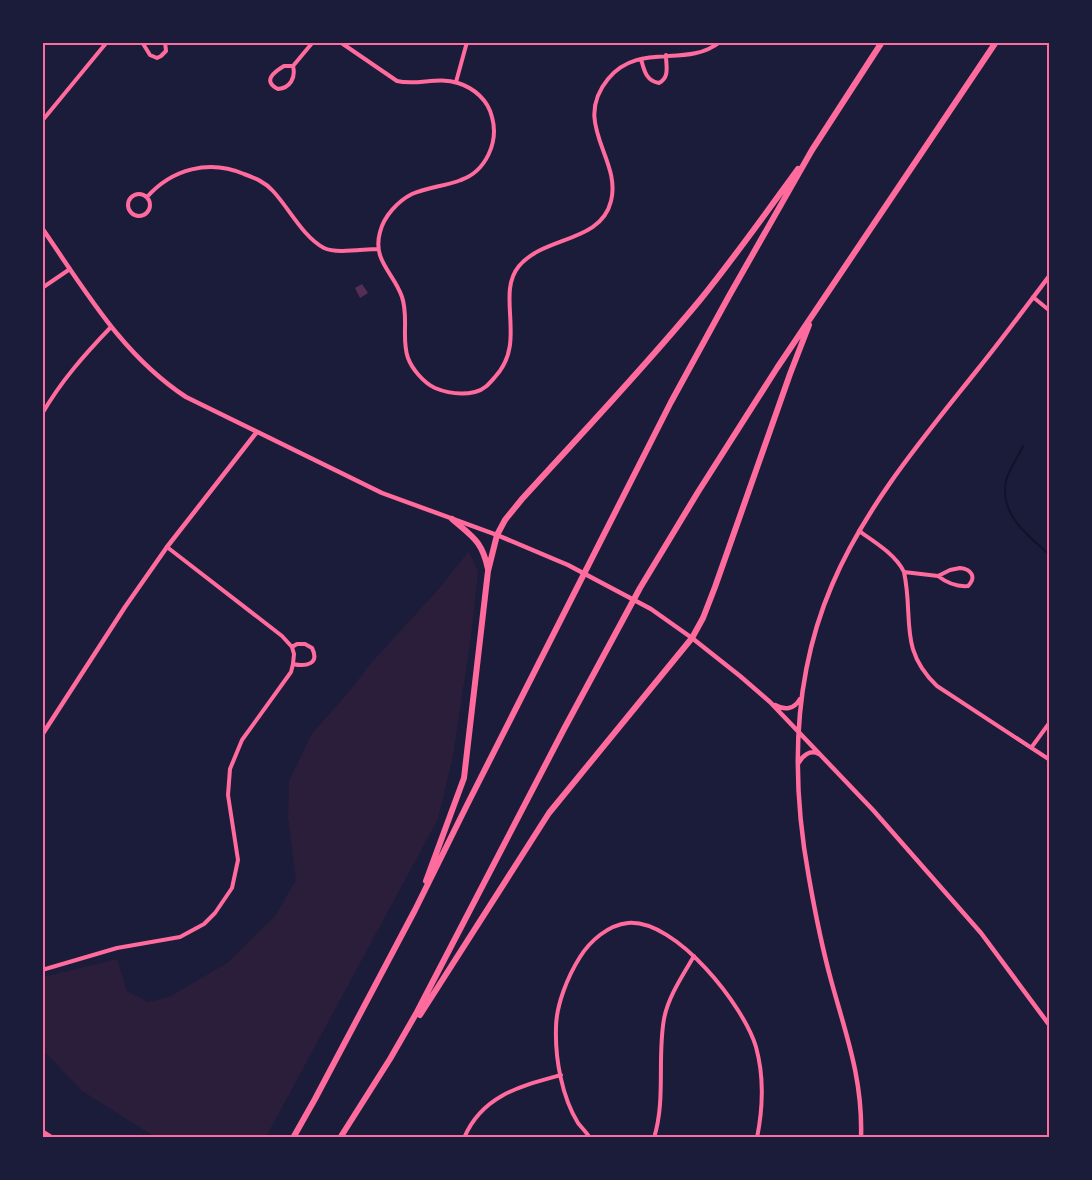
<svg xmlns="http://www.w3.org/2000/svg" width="1092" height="1180" font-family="Raleway,sans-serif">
	<rect width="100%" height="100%" fill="#1b1b3a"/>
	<path fill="#2a1e3b" d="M 469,551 L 478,572 L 471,636 L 453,756 L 438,819 L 266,1137 L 155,1137 L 82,1091 L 43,1050 L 43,977 L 117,959 L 127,991 L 148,1002 L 169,997 L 227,963 L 275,916 L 296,880 L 288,817 L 289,781 L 311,735 L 352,688 L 370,664 L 436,592 Z"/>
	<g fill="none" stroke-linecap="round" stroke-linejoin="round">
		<path stroke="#12122b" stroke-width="2" d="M 1023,446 C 1018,457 1009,469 1006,481 C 999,514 1028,536 1050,555"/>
	</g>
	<path fill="#542f53" d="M 362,284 L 368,293 L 360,298 L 355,288 Z"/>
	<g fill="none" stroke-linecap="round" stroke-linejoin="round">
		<path stroke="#ff6b9d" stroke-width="4" d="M 142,42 L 150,55 L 157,58 L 161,56 L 166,51 L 165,42
			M 340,42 L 397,81 C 417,86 438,76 458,83 C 474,88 488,100 492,117 C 499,142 486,171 461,180 C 446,186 428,187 412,194 C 398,201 384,216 380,232 C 372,261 394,273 402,297 C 409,317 401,339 408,358 C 412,369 424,383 435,388 C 447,393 462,395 475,392 C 484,390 489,384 495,377 C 528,342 495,295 519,266 C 544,236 601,243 611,201 C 622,159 571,124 608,79 C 639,41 686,69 720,42
			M 641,59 C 644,70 646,81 659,83 C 670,77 666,66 666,55
			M 284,66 L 293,66 C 296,78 290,88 278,89 C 262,81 274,72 284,66 Z
			M 293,66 L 313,42
			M 456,82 L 467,42
			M 42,121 L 107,42
			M128 205a11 11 0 1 1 22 0a11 11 0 1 1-22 0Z
			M 147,197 C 172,169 209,159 244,174 C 255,178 265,182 273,191 C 289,208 303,237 324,248 C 336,254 364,249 377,249
			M 42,288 L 70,269
			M 1033,297 L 1050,311
			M 42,414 C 61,381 85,354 111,327
			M 859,531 C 875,542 896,555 904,572 C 914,618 898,649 937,686 L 1050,760
			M 167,547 L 282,636 L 292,647
			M 960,568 C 971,569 977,577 968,586 C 956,587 947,583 938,576 L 950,570 Z
			M 904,572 L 938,576
			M 297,644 L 305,644 L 312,648 C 320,664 306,667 293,664 L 294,654 L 292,647 Z
			M 1031,748 L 1050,722
			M 42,970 L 117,948 L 180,937 L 204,924 L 215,913 L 232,888 L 238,860 L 228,795 L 230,769 L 242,740 L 291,672 L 293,664
			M 42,1131 L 53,1138
			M 464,1138 C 482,1095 521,1086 561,1075
			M 590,1138 C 587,1133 582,1128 578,1123 C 562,1097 555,1059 556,1028 C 556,1005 568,976 580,957 C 590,941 608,925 628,923 C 676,919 744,1006 756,1047 C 764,1076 763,1108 757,1138
			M 654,1138 C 666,1099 657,1058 664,1019 C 668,997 683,975 694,956"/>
		<path stroke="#ff6b9d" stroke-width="4.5" d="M 42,228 C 85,290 122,355 186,397 L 382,493 L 497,535 L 568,565 L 651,609 L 692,638 L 740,676 L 770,702 L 873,810 L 981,933 L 1050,1026
			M 775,705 C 784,710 794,710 800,699
			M 42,735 L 125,607 L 167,547 L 256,433
			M 798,764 C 802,756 810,749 819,754
			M 861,1138 C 863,1079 846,1035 831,980 C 822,947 815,912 809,878 C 791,780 792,678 832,585 C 866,505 924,437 978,369 C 1002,339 1026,307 1050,275"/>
		<path stroke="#ff6b9d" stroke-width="6" d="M 452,519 C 473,537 482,541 488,569
			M 426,881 L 464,778 L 488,571 L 497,535 L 505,520 L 522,499 C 582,433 643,369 700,300 C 734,258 766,213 798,169
			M 420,1015 L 549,813 L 692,638 L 703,618 L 715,587 L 790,374 L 809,325
			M 293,1138 L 315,1099 L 415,910 L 467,805 L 671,402 L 729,296 L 812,150 L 882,42
			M 340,1138 L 390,1059 L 417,1012 L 564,729 L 640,588 L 698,492 L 777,368 L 996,42"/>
	</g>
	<rect width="1092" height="1180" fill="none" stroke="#1b1b3a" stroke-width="88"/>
	<rect x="44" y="44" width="1004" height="1092" fill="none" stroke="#ff6b9d" stroke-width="2"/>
</svg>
